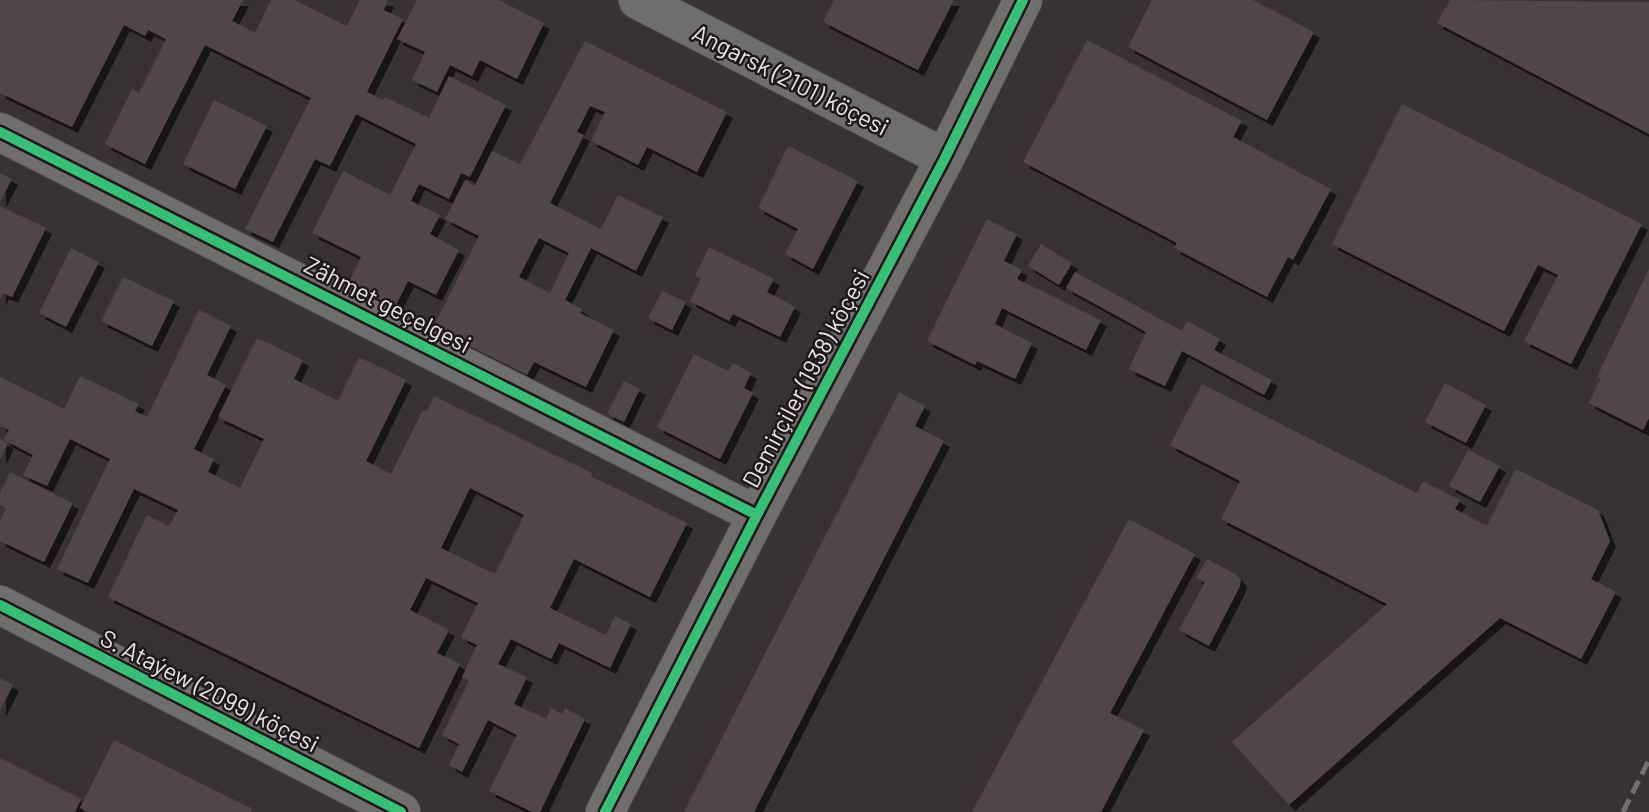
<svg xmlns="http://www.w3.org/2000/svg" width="1649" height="812" font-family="Barlow,sans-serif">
	<defs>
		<filter id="shadow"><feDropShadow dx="6" dy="6" stdDeviation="0" flood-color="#0009"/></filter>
	</defs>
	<rect width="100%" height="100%" fill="#373334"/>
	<path fill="#4f454c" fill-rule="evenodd" filter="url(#shadow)" d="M 0,0 L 243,0 L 232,21 L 255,33 L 271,0 L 294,0 L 347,26 L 360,0 L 388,0 L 384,10 L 403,19 L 367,92 L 383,100 L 385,97 L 429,118 L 449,76 L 506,105 L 470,177 L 461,173 L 449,199 L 419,184 L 411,201 L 440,215 L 430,234 L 459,250 L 436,295 L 408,281 L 395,307 L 348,284 L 361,257 L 312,233 L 343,171 L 390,195 L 416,144 L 356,114 L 330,166 L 315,159 L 273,242 L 245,229 L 311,98 L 205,45 L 145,164 L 105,144 L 132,89 L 139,93 L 166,39 L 148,30 L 145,36 L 124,25 L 72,127 L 0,93 Z
		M 417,0 L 499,0 L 544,23 L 517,79 L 480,60 L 472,76 L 450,65 L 437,92 L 412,80 L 425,52 L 397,39 Z
		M 834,0 L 954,0 L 918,70 L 823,22 Z
		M 1152,0 L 1253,0 L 1314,32 L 1267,120 L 1128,47 Z
		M 1450,0 L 1649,2 L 1649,134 L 1437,23 Z
		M 1087,40 L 1242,121 L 1233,137 L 1331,189 L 1293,260 L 1288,257 L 1267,297 L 1174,248 L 1177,243 L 1023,162 Z
		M 585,41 L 727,112 L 697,172 L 647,147 L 638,165 L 591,141 L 605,112 L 590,106 L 577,132 L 584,135 L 550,203 L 601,229 L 618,195 L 663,217 L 636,271 L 591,248 L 565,300 L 582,309 L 580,313 L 614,330 L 586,387 L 534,362 L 527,375 L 433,328 L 479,236 L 445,219 L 465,180 L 475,186 L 492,151 L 520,164 ZM 539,238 L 569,253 L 550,293 L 519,277 Z
		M 214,100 L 267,126 L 235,189 L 183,164 Z
		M 1402,104 L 1642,224 L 1571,364 L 1524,341 L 1558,275 L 1538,265 L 1504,331 L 1332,244 Z
		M 788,146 L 858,181 L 813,269 L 785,254 L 798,229 L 758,208 Z
		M 0,173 L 12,179 L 0,202 Z
		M 0,206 L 46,228 L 12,297 L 3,293 L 0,300 Z
		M 987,219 L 1017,234 L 1004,261 L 1022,270 L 1017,279 L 1101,320 L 1086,350 L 1002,308 L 995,324 L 1032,343 L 1015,379 L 977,361 L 975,365 L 927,341 Z
		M 1041,244 L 1072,263 L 1059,285 L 1028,266 Z
		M 709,247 L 774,279 L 767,292 L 795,307 L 780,337 L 733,314 L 729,321 L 690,301 L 701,278 L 695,276 Z
		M 71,248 L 99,262 L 66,327 L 39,313 Z
		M 1649,269 L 1649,418 L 1643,430 L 1589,403 L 1601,378 L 1597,377 Z
		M 1075,272 L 1182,331 L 1187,321 L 1220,339 L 1214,350 L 1272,380 L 1264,395 L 1182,351 L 1165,386 L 1129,369 L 1146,332 L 1066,288 Z
		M 123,277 L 174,301 L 152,346 L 101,321 Z
		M 662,291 L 686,302 L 672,330 L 648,318 Z
		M 199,310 L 231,326 L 207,375 L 226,385 L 194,449 L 214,459 L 208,472 L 240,488 L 264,439 L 218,417 L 257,338 L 303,360 L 294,379 L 338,401 L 359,357 L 406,380 L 366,461 L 391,474 L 423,410 L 427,411 L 434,396 L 592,473 L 591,476 L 687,523 L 650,597 L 574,559 L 550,608 L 606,635 L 615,616 L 631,624 L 610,668 L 559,643 L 551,659 L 511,639 L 498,664 L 527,677 L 514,704 L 546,719 L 551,708 L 562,714 L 565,708 L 585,719 L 540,812 L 532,812 L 489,791 L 517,735 L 488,720 L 462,772 L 449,765 L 459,744 L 442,735 L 469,681 L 462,677 L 477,645 L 461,637 L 478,603 L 426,578 L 410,610 L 449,630 L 437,653 L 460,664 L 419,748 L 108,597 L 147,515 L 169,526 L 178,510 L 134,489 L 88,583 L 57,569 L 110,459 L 70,439 L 47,486 L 23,475 L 33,455 L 4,440 L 9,430 L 0,426 L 0,377 L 64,409 L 80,376 L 139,404 L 135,411 L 147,417 ZM 470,488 L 524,515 L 495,574 L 441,548 Z
		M 694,354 L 728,371 L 733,363 L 751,373 L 744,388 L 753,393 L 720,459 L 657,427 Z
		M 624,381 L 640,389 L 624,422 L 607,414 Z
		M 1445,383 L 1486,405 L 1466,443 L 1425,422 Z
		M 1202,384 L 1417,493 L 1423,481 L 1460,500 L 1455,509 L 1487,526 L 1516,469 L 1598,510 L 1610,541 L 1591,579 L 1616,592 L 1581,659 L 1500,618 L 1289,805 L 1232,742 L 1387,604 L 1221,519 L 1240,481 L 1170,445 Z
		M 899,392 L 925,406 L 915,426 L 944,441 L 873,580 L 754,812 L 684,812 Z
		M 0,439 L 8,443 L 0,459 Z
		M 1468,450 L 1500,466 L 1480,502 L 1449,486 Z
		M 10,472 L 73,503 L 44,562 L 0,541 L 0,521 L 6,508 L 0,505 L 0,493 Z
		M 1129,519 L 1195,554 L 1110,713 L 1144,730 L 1101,812 L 972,812 Z
		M 1207,559 L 1235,574 L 1241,580 L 1239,588 L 1209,646 L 1179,630 L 1205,582 L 1196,578 Z
		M 0,678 L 13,685 L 0,711 Z
		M 114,740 L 152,759 L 253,809 L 251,812 L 88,812 L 80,808 Z
		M 0,758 L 81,799 L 75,812 L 0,812 Z"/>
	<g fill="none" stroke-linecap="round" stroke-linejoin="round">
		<g stroke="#534f50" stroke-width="40">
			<path id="minor" d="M 638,0 L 945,158
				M 0,132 L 757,515
				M 0,605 L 401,812
				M 605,812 L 757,515 L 945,158 L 1023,0"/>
		</g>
		<use href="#minor" stroke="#706d6d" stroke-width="38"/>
		<path stroke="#737070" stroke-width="5" stroke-dasharray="14 7" stroke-linecap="butt" d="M 1623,812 L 1649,760"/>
		<g stroke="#1e1a1b" stroke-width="15">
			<path id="cycleway" d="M 0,132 L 757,515
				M 0,605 L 401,812
				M 605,812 L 757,515 L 945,158 L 1023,0"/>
		</g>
		<use href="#cycleway" stroke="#3abd76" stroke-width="10"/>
	</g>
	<g text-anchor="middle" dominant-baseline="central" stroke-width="5" stroke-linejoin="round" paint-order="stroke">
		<g font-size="24" fill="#e7e2e3" stroke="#1e1a1b">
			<text transform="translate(791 79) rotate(27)">Angarsk (2101) köçesi</text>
			<text transform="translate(388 304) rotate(27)">Zähmet geçelgesi</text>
			<text transform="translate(805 378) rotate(-62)">Demirçiler (1938) köçesi</text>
			<text transform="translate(210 690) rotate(27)">S. Ataýew (2099) köçesi</text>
		</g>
	</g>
</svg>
